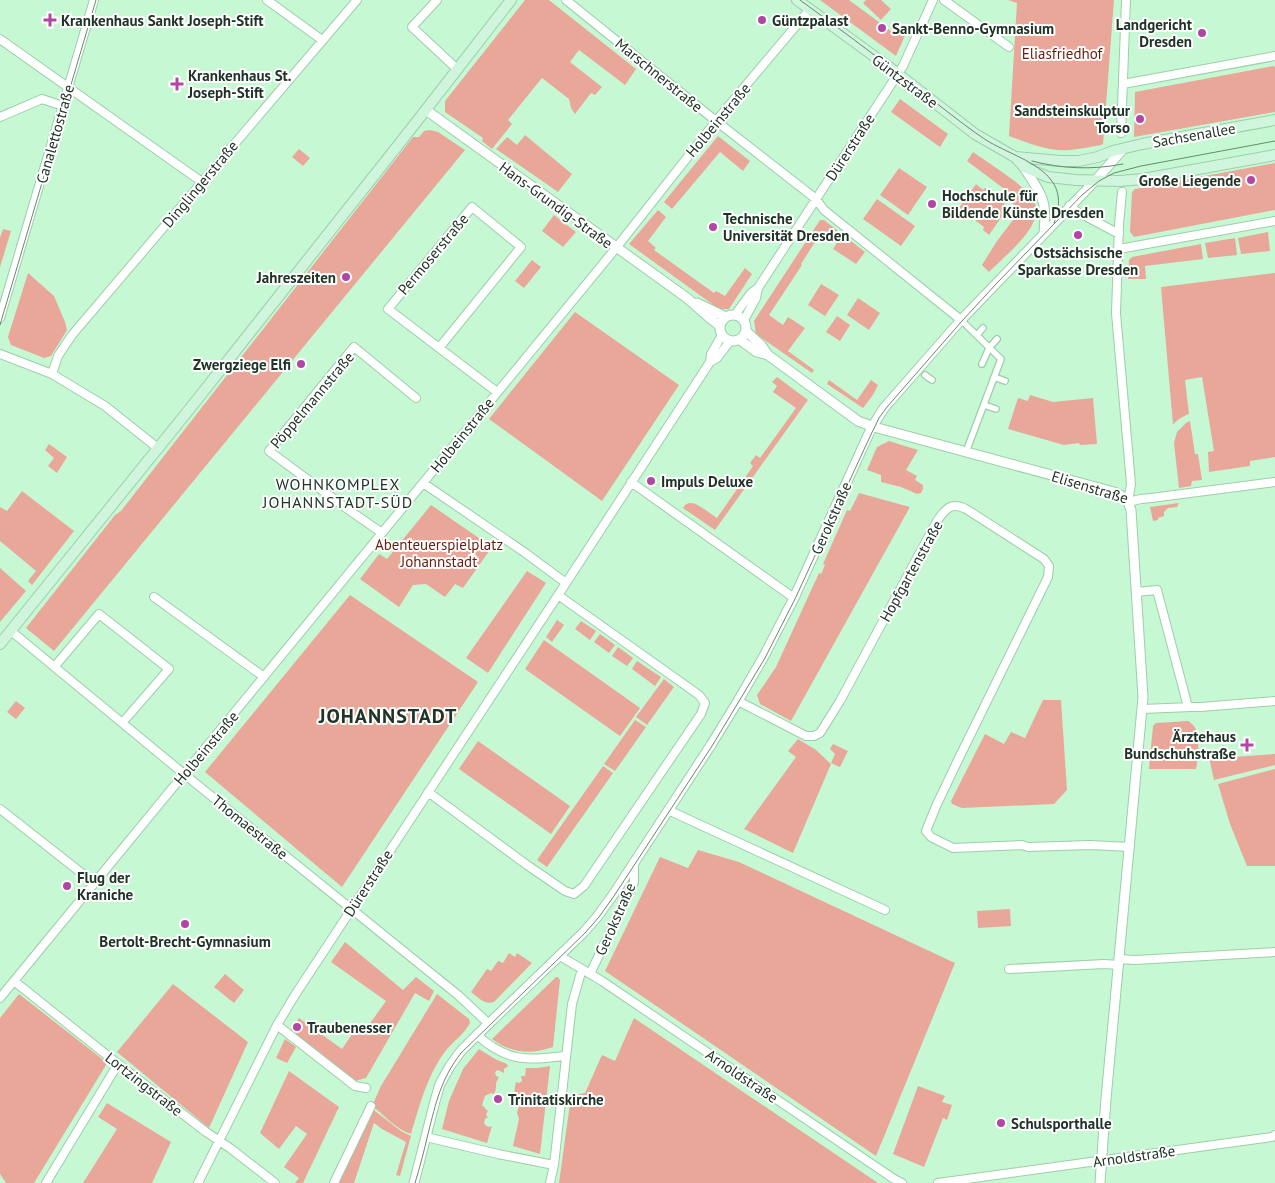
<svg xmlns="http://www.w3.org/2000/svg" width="1275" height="1183" font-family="'PT Sans',sans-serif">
	<rect width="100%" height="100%" fill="#c6f9d3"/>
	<path fill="#e9a799" d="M 525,0 L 549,0 L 636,69 L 625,85 L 579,50 L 570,62 L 602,87 L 595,95 L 591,93 L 575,114 L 571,108 L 569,99 L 542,78 L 508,120 L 512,124 L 492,149 L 482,141 L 483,138 L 445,112 L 445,101 Z
		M 820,0 L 849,0 L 891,31 L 894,28 L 906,33 L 896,56 Z
		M 866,0 L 881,0 L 891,9 L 881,20 L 863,3 Z
		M 1008,0 L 1114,0 L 1103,144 L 1101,145 C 1090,147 1080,149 1070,150 C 1049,152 1028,143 1009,136 L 1017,3 Z
		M 1273,66 L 1275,67 L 1275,112 L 1134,137 L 1135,92 Z
		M 900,99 L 948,134 L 940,147 L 891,112 Z
		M 430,130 L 438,132 L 465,150 L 54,651 L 26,628 L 115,515 L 121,511 L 413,137 L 419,137 L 424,131 Z
		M 525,135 L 572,174 L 558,192 L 496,149 L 507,137 L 517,145 Z
		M 718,136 L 750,161 L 743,171 L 720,152 L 672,209 L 664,202 Z
		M 299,149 L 310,158 L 303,166 L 292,157 Z
		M 973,152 C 987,162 1027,187 1034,200 C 1038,209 1035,222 1029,230 C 1020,244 1001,260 989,272 L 982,265 L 997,241 L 1016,216 L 1011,194 L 967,161 Z
		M 1275,163 L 1275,210 L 1134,237 L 1130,232 L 1132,192 L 1135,189 Z
		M 899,168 L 927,187 L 908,215 L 880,195 Z
		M 976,184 L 983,190 L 985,188 L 1005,203 L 1003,206 L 1007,209 L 989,235 L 983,230 L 984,227 L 976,221 L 975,217 L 972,214 L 968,215 L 959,208 Z
		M 877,199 L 915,226 L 901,246 L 863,219 Z
		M 658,210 L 666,217 L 648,241 L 656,248 L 654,250 L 714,293 L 716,291 L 725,296 L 745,268 L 752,274 L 729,309 L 719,309 L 629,244 Z
		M 554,215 L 576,232 L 563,247 L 542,231 Z
		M 820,220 L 824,220 L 865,252 L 856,264 L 833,249 L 838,241 L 824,232 L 819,239 L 817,239 L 801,264 L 802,265 L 769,315 L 783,325 L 788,317 L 805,328 L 788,351 L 814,370 L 812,373 L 756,334 L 754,321 Z
		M 3,229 L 11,231 L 0,267 L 0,238 Z
		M 1268,232 L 1270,251 L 1241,254 L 1238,238 Z
		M 1235,238 L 1237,255 L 1208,258 L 1205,243 Z
		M 1201,244 L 1203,259 L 1145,266 L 1146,279 L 1128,279 L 1129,260 L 1132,257 Z
		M 532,260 L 541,267 L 524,288 L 515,281 Z
		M 28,273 L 54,296 L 65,322 L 67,330 L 51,356 L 44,358 L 11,345 L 8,337 Z
		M 1275,273 L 1275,457 L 1250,461 L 1250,466 L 1209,472 L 1208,452 L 1214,451 L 1202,377 L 1185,380 L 1189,414 C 1182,417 1177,419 1173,425 L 1161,287 Z
		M 821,284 L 839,295 L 825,316 L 808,305 Z
		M 858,298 L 880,313 L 869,330 L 847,315 Z
		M 575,312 L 679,385 L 602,501 L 489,419 Z
		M 837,316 L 850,325 L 840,341 L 826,332 Z
		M 777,377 L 808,400 L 715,530 L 683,508 C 690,494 708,513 717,518 L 753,466 L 750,463 L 756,455 L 760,458 L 796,408 L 773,392 L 777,386 L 772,382 Z
		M 829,380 L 857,400 L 871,380 L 878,385 L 873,395 L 863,408 L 827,384 Z
		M 1030,395 L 1053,402 L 1093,398 L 1097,444 L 1080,445 L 1079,443 L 1064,445 L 1008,429 L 1018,398 L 1028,401 Z
		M 1190,421 L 1195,454 L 1198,454 L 1202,480 L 1192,481 L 1191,486 L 1179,488 L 1174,443 L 1177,432 L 1186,423 Z
		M 889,441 L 918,450 L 906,470 L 917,476 L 915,480 L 923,485 L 923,489 L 921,493 L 917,494 L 901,487 L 881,482 L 881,475 L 867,470 L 877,447 Z
		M 49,444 L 67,457 L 57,473 L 48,466 L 54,458 L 45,450 Z
		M 22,491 L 74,531 L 32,585 L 28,581 L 36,571 L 0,541 L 0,507 L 7,511 Z
		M 859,493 L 910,507 L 791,721 L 760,704 L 757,695 L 776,667 L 819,573 L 821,574 L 825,565 L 823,564 L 847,510 L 850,511 Z
		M 1179,503 L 1177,507 L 1168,508 L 1164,512 L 1164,516 L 1158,518 L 1158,520 L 1153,521 L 1150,507 Z
		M 431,505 L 492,547 L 463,588 L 455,584 L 445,597 L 426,584 L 413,585 L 399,607 L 360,579 L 379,554 L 387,559 Z
		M 0,568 L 26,591 L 0,622 Z
		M 527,571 L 546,583 L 488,673 L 466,658 Z
		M 350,595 L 478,682 L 342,887 L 205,772 Z
		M 557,620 L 564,625 L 552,642 L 546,637 Z
		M 581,621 L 596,631 L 590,640 L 575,629 Z
		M 600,634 L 615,645 L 609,653 L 594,642 Z
		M 544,640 L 640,708 L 620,736 L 525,669 Z
		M 618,647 L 633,658 L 627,666 L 612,656 Z
		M 637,661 L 661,677 L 655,686 L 632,669 Z
		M 664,679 L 674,687 L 647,725 L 636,717 Z
		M 1043,700 L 1061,700 L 1067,790 L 1054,804 L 962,808 L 952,804 L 951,801 L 985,734 L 1004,744 L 1011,732 L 1025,738 Z
		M 16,701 L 25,708 L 16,719 L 7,712 Z
		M 635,720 L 646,727 L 615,771 L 604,764 Z
		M 1188,721 C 1191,723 1195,726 1196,730 C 1200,737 1198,761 1196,769 L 1149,769 L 1153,726 L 1156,723 Z
		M 798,739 L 816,750 L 831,764 L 793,853 L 744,829 L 796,757 L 788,751 Z
		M 478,741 L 570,806 L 551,834 L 459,769 Z
		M 833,744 L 848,751 L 840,767 L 831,763 L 835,754 L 830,749 Z
		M 1220,752 L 1221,758 L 1275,754 L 1275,765 L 1214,780 L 1208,753 Z
		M 603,766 L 613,773 L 547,867 L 537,860 Z
		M 1275,769 L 1275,866 L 1247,866 L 1230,824 L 1218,784 Z
		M 698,850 L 739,862 L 955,963 L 876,1156 L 605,971 L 660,857 L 688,868 Z
		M 1010,909 L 1011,926 L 978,928 L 977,911 Z
		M 345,942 L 403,990 L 416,977 L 434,991 L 429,1001 L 415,993 L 366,1078 L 351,1082 L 287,1034 L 299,1018 L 342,1049 L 359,1024 L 366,1029 L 386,1001 L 331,962 Z
		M 509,953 L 515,957 L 517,953 L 532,963 L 494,1002 C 484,1005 479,998 471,992 L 487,969 L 491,971 L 498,961 L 503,963 Z
		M 225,974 L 244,990 L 234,1003 L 214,987 Z
		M 556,977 L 558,977 L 560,980 L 553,1047 C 531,1055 510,1053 492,1039 Z
		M 173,984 L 248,1042 L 209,1128 L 117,1052 Z
		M 19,994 L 106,1062 L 106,1065 L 34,1183 L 6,1183 L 0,1174 L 0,1018 Z
		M 437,994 L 469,1019 L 470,1023 C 465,1033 455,1040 447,1049 C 428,1073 420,1104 411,1134 C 397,1130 384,1115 372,1106 L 381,1086 Z
		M 634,1018 L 878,1183 L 559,1183 L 571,1096 L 585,1093 L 602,1055 L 615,1061 Z
		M 285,1039 L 296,1047 L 287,1063 L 276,1058 Z
		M 479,1049 L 495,1059 L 507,1064 L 508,1066 L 504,1069 L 504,1073 L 498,1070 L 495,1072 L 496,1076 L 499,1077 L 496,1083 L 496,1088 L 495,1088 L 496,1089 L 494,1094 L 491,1093 L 485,1096 L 482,1105 L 486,1109 L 486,1110 L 488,1110 L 486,1115 L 488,1117 L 485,1119 L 484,1123 L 486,1126 L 489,1127 L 492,1126 L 487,1143 L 442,1129 L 449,1101 L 463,1069 Z
		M 550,1066 L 540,1154 L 513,1146 L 519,1119 L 517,1113 L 519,1105 L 516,1099 L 512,1099 L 514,1093 L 516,1082 L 519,1083 L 522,1081 L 521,1076 L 525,1076 L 526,1068 L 538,1068 Z
		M 289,1071 L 339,1107 L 303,1183 L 295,1183 L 299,1178 L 284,1167 L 307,1134 L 296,1126 L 279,1149 L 260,1133 Z
		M 918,1086 L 945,1096 L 942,1102 L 952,1105 L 947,1120 L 943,1118 L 924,1167 L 893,1154 Z
		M 107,1103 L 171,1142 L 152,1183 L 83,1183 L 117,1129 L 98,1117 Z
		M 371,1108 L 401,1131 L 411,1136 L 400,1176 L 396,1175 L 406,1142 L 382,1129 L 374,1123 L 354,1183 L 336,1183 Z"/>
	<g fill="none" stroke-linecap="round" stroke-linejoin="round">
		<g stroke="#9ccea9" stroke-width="8">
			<path id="pedestrian" d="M 961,320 L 1001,359 L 966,452
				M 977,335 L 983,328
				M 982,364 L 989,348 L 997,339
				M 925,375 L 932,380
				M 994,377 L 1005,381
				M 984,405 L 996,409"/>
		</g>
		<g stroke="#9ccea9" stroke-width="10">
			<path id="minor" d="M 267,0 L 322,40
				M 437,0 L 412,27 L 457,69
				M 566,0 L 716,121 L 816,199 L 824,210 L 961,320
				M 944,0 L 1009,47
				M 0,39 L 202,182
				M 1123,84 L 1275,56
				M 0,117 L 42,99 L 63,106
				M 1121,133 L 1126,0
				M 1122,192 L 1119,224 L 1116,313 L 1131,484 L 1128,502 L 1141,499 L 1151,498 L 1275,482
				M 1069,206 L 1076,211 L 1119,234
				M 1119,249 L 1275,221
				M 735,315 L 751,293 L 758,288 L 890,86 L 903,66 L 933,0
				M 0,318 L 94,0
				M 744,320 L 756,298 L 758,288
				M 439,348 L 521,247 L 472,207 L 388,309 L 497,392
				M 0,354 L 52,374 L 105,406 L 159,449
				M 710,362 L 717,358 L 730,341
				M 52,374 L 58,356 L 72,335 L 357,0
				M 631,482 L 794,598
				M 423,483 L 524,552 L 566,583
				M 382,533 L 346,508 L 269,451 L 354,347 L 416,398
				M 1136,592 L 1157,590 L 1188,707
				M 154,597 L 264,677
				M 11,631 L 184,774 L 458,995 L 489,1024
				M 55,666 L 99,614 L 169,669 L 123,722
				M 738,701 L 806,736 L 814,736 L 820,733 L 840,701 L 937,521 C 946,508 951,502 966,509 L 1044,559 L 1049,566 L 1048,577 L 959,758 L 937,804 L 926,831 L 931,837 L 953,848 L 1022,845 L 1028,847 L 1090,845 L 1130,847
				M 1142,709 L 1191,707 L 1201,707 L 1275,701
				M 428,792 L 527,865 L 565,891 L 574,894 L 584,886 L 701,714 L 705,703 L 699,695 L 558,595
				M 0,809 L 84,875 L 93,884
				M 668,810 L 885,910
				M 560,956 L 602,981 L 894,1179 L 902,1183
				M 1119,959 L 1135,960 L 1275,952
				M 1009,969 L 1104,964 L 1119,965
				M 590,974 L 634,882 L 634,862
				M 14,981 L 118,1064 L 206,1132 L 230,1148 L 275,1183
				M 0,998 L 616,248 L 716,121 L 810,9
				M 277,1025 L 355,1086 L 366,1088
				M 477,1035 C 508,1063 528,1060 566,1056
				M 426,1137 L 498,1154 L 554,1165
				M 46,1183 L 118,1064
				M 198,1183 L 277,1025 L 295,995 L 566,583 L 710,362 L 711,354 L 722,335
				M 334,1183 L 371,1106
				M 550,1183 L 554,1165 L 572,1004 L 582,969
				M 938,1183 L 1250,1140 L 1272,1137 L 1275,1135"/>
		</g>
		<g stroke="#9ccea9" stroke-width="11">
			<path id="tertiary" d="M 426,110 L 687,298 L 711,319 L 720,326
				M 1024,167 C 1029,176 1037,186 1041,196 C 1046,207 1045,221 1044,233
				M 697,303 L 726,317
				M720 328a13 13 0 1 1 26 0a13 13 0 1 1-26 0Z
				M 746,331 L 761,345 L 768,355
				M 740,340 L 757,352 L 768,355 L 858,421 L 874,427 L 1114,492 L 1122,496 L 1128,502 L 1131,510 L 1143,697 L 1106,1099 L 1100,1183
				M 414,1183 L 435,1101 L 440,1084 L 450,1066 L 461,1051 L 477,1035 L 584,932 L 597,917 L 613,895 L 711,745 L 738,701 L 764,656 L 794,598 L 865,442 L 872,427 L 884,408 L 961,320 L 1095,181 L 1123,149"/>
		</g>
		<g stroke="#9ccea9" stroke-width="12">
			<path id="secondary" d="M 797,0 L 889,67 L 975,134 L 1015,157 L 1060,161 L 1079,161 L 1098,157 L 1113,151 L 1142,144 L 1275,120
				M 1015,157 L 1024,167 L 1048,177 L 1076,180 L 1120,181 L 1143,179 L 1275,155
				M 0,644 L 192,406 L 414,125 L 511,0"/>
		</g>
		<use href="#pedestrian" stroke="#fff" stroke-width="5.5"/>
		<use href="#minor" stroke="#fff" stroke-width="8"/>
		<use href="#tertiary" stroke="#fff" stroke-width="9"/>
		<use href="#secondary" stroke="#d0f5dd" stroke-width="10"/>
		<path stroke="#678970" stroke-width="1" d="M 800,0 C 836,26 872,53 907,80 C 933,100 959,122 986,140 C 1005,152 1038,162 1051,180 C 1061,192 1060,209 1054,223
			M 1032,161 C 1062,169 1093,170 1123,164
			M 0,325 L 96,0
			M 415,1183 C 420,1167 424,1151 428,1134 C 436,1102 441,1079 461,1053 L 585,933 L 599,917 L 614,896 L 712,746 L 765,658 L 795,599 L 867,443 L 879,418 L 887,407 L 962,321 L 997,283 L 1082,195 L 1099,181 L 1114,173 L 1141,166 L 1275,141"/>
	</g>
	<g fill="#b246a5" stroke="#fff" stroke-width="2">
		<path d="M47.5 12.5h5v5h5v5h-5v5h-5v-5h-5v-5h5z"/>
		<circle cx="762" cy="20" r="5"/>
		<circle cx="882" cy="28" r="5"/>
		<circle cx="1202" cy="33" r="5"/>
		<path d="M174.5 76.5h5v5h5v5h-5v5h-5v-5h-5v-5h5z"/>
		<circle cx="1140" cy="119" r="5"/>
		<circle cx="1251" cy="180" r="5"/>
		<circle cx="932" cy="204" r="5"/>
		<circle cx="713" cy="227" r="5"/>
		<circle cx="1078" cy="235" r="5"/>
		<circle cx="346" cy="277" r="5"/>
		<circle cx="301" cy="364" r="5"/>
		<circle cx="651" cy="481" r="5"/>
		<path d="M1244.5 737.5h5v5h5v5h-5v5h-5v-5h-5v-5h5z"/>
		<circle cx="67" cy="886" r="5"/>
		<circle cx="185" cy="924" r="5"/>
		<circle cx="297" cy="1027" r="5"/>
		<circle cx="498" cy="1099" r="5"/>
		<circle cx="1001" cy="1123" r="5"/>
	</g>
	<g text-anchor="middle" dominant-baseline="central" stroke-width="4" stroke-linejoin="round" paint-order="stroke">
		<g font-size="15" font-weight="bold" fill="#203426" stroke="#fff" text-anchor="start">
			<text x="61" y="20">Krankenhaus Sankt Joseph-Stift</text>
			<text x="772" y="20">Güntzpalast</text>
			<text x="1192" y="24" text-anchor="end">Landgericht<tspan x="1192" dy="17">Dresden</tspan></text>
			<text x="892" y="28">Sankt-Benno-Gymnasium</text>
			<text x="188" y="75">Krankenhaus St.<tspan x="188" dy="17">Joseph-Stift</tspan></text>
			<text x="1130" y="110" text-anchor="end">Sandsteinskulptur<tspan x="1130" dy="17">Torso</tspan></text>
			<text x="1241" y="180" text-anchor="end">Große Liegende</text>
			<text x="942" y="195">Hochschule für<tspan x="942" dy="17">Bildende Künste Dresden</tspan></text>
			<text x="723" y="218">Technische<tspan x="723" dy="17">Universität Dresden</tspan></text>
			<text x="1078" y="252" text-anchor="middle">Ostsächsische<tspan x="1078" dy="17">Sparkasse Dresden</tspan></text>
			<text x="336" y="277" text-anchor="end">Jahreszeiten</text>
			<text x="291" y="364" text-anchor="end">Zwergziege Elfi</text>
			<text x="661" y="481">Impuls Deluxe</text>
			<text x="1236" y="736" text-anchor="end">Ärztehaus<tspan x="1236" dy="17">Bundschuhstraße</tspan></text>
			<text x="77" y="877">Flug der<tspan x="77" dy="17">Kraniche</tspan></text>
			<text x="185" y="941" text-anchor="middle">Bertolt-Brecht-Gymnasium</text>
			<text x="307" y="1027">Traubenesser</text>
			<text x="508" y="1099">Trinitatiskirche</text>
			<text x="1011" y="1123">Schulsporthalle</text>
		</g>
		<g font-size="15" fill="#651d0f" stroke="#fff">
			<text x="1062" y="53">Eliasfriedhof</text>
			<text x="439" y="544">Abenteuerspielplatz<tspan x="439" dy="17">Johannstadt</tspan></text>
		</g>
		<g font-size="15" fill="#203426" stroke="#fff">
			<text transform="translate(659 75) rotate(39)">Marschnerstraße</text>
			<text transform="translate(905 81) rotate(37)">Güntzstraße</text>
			<text transform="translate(718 120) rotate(-50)">Holbeinstraße</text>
			<text transform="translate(55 134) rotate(-74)">Canalettostraße</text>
			<text transform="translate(1194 135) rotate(-10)">Sachsenallee</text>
			<text transform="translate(850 147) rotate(-57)">Dürerstraße</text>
			<text transform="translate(200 184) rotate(-50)">Dinglingerstraße</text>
			<text transform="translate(556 205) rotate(36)">Hans-Grundig-Straße</text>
			<text transform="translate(433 254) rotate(-50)">Permoserstraße</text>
			<text transform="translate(312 400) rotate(-50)">Pöppelmannstraße</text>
			<text transform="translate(462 435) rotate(-51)">Holbeinstraße</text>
			<text transform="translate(1090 487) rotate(17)">Elisenstraße</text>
			<text transform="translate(831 518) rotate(-66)">Gerokstraße</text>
			<text transform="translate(911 571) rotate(-61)">Hopfgartenstraße</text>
			<text transform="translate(206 748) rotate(-50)">Holbeinstraße</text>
			<text transform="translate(250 827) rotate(39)">Thomaestraße</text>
			<text transform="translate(368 883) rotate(-57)">Dürerstraße</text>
			<text transform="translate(615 919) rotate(-66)">Gerokstraße</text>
			<text transform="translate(742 1076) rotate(34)">Arnoldstraße</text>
			<text transform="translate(144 1084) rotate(38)">Lortzingstraße</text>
			<text transform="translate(1134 1156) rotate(-8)">Arnoldstraße</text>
		</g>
		<g font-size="16" letter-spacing="1" fill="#203426" stroke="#fff">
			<text x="338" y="484">WOHNKOMPLEX<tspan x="338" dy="18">JOHANNSTADT-SÜD</tspan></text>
		</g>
		<g font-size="20" font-weight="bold" letter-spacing="1" fill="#203426" stroke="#fff">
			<text x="388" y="716">JOHANNSTADT</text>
		</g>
	</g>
</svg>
